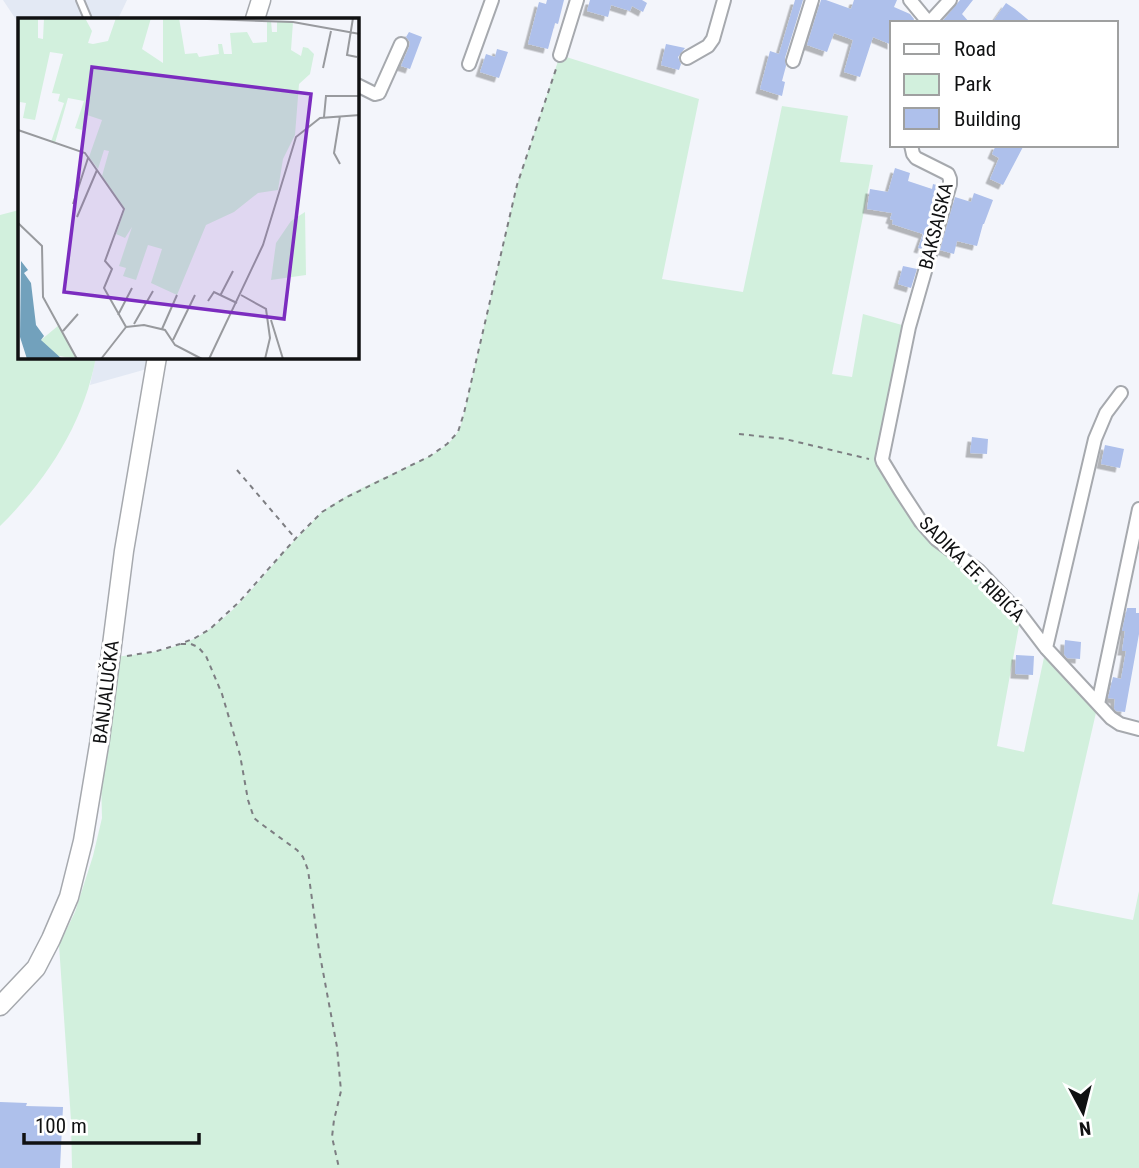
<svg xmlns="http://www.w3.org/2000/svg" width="1139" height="1168" font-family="'Roboto Condensed',sans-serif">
	<defs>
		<filter id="shadow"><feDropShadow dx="-4.5" dy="4.5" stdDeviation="0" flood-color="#0004"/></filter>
	</defs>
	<rect width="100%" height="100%" fill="#f3f5fb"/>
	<path fill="#e3e9f4" d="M 3,0 L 127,0 L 118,19 L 19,19 L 19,24 Z
		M 96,357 L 157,357 L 154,367 L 90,385 Z"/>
	<path fill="#d2f0dd" d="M 560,55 L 699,99 L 662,279 L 743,292 L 782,106 L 848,116 L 840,162 L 873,165 L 832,374 L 852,377 L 863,314 L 909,327 L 882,459 L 921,522 L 1021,615 L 997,746 L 1024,752 L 1046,648 L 1098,704 L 1052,904 L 1133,920 L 1139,891 L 1139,1168 L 72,1168 L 71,1120 L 59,945 L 75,912 L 93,856 L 102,818 L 100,739 L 111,657 C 139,655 173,651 199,636 C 242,611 269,564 305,530 C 311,524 316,517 323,511 C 349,492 380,480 409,466 C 426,458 446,450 457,433 C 461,428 462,420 464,413 L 517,185 Z
		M 19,210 L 19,357 L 96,357 C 84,423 47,480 0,526 L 0,215 Z"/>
	<path fill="#aec0eb" filter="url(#shadow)" d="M 547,0 L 564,0 L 558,24 L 555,23 L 548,49 L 528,44 L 539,2 L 546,4 Z
		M 590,0 L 642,0 L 647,3 L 643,12 L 632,6 L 630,11 L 611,5 L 608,17 L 587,11 Z
		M 795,0 L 803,0 L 785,58 L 786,66 L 782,81 L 785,82 L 782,96 L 760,89 L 770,51 L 779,54 Z
		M 821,0 L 826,0 L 851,9 L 854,0 L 897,0 L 894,7 L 910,14 L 914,19 L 913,23 L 892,23 L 892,45 L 873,37 L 860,77 L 844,72 L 853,40 L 834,33 L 827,52 L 807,45 Z
		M 960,0 L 973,0 L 962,14 L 970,23 L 943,23 L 942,22 Z
		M 1006,3 L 1015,9 L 1032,23 L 992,23 Z
		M 409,32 L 422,37 L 410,69 L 401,66 L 409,47 L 410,42 L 406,37 Z
		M 666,44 L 685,48 L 678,57 L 681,64 L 679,70 L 661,65 Z
		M 497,49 L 508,52 L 499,78 L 480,72 L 486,54 L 495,57 Z
		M 996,145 L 1024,145 L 1003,185 L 990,179 L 999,158 L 992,154 Z
		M 895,168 L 910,173 L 908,181 L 932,189 L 933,184 L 940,186 L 922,249 L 918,248 L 923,234 L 892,224 L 893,220 L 890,219 L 892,213 L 867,209 L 870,189 L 888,192 Z
		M 974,193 L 993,200 L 984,224 L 983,224 L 977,246 L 957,241 L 954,254 L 940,250 L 955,197 L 971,202 Z
		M 903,266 L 917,269 L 911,288 L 898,284 Z
		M 972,437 L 988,439 L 987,454 L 970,453 Z
		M 1105,445 L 1124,449 L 1120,468 L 1101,464 Z
		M 1127,608 L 1136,608 L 1136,613 L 1139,613 L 1139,634 L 1125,712 L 1116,711 L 1114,708 L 1115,699 L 1108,698 L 1113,677 L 1121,679 L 1126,651 L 1122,651 L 1125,631 L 1122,631 Z
		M 1065,640 L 1081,642 L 1080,659 L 1067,658 L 1064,654 Z
		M 1016,655 L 1034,656 L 1033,675 L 1015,674 Z
		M 0,1102 L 27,1103 L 26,1106 L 63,1107 L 60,1168 L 0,1168 Z"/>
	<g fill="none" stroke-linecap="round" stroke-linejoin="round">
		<g stroke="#a6a9ae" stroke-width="10">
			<path id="service" d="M 80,0 L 88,19"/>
		</g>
		<g stroke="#a6a9ae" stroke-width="16">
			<path id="minor" d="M 910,0 L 929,23 L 950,0
				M 560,55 L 577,0
				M 687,58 L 708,46 L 713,39 L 724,0
				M 793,61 L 812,0
				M 469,64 L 492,0
				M 357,85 L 375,94 L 379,93 L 401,44
				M 911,145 L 913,154 L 916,158 L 948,174 L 950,179 L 950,184 L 909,327 L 882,459 L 883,462 L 900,490 L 921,522 L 936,539 L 979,571 L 1021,615 L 1046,648 L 1111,718 L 1120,724 L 1139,729
				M 1046,648 L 1095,439 L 1106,413 L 1121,393
				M 1098,704 L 1139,509"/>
		</g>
		<g stroke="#a6a9ae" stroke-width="21">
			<path id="primary" d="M 255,19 L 261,0
				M 0,1006 L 36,968 L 51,939 L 69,897 L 83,841 L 100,739 L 124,551 L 157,357"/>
		</g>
		<path stroke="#7d7e82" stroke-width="2" stroke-dasharray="5 5" stroke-linecap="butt" d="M 739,434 L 785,439 L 869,459
			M 237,470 L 295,538
			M 181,644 L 191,644 L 198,647 L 206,656 L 222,694 L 240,755 L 248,800 L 254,818 L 260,823 L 297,850 L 303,857 L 308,870 L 319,950 L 337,1047 L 341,1091 L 334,1120 L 332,1137 L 339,1168
			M 127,656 L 157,651 L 180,644 L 195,638 L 210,629 L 239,602 L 296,538 L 322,512 L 345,498 L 430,456 L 447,444 L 458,432 L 464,413 L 517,185 L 557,66"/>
		<use href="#service" stroke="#fff" stroke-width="6"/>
		<use href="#minor" stroke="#fff" stroke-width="12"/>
		<use href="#primary" stroke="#fff" stroke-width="18"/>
	</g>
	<g text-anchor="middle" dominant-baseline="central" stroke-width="6" stroke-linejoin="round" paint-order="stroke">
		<g font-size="19" fill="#101112" stroke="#fff">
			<text transform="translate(936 226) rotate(-76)">BAKSAISKA</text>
			<text transform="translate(972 569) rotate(45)">SADIKA EF. RIBIĆA</text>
			<text transform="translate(106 692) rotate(-83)">BANJALUČKA</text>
		</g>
	</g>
	<g transform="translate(18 18)">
		<rect width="341" height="341" fill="#f3f5fb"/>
		<path d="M 0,0 L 20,0 L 20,20 L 25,21 L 26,0 L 67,0 L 74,13 L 70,25 L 75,26 L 90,23 L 98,0 L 133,0 L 124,31 L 145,45 L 145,0 L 161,0 L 167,36 L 179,35 L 181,39 L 201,36 L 200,26 L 204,26 L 206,36 L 214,36 L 212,15 L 229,14 L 235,25 L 249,24 L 249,3 L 253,3 L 254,14 L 259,14 L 259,4 L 275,4 L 273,32 L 283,38 L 285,29 L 290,30 L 296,36 L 292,56 L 281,66 L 277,117 L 265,141 L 260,172 L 240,175 L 216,194 L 188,207 L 159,277 L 133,265 L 144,231 L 130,227 L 118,262 L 105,258 L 108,250 L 101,248 L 114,209 L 107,220 L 98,216 L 107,191 L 84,158 L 91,133 L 86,132 L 80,151 L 71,139 L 84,102 L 69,97 L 64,112 L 57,110 L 66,83 L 50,80 L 37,125 L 33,124 L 46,85 L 40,83 L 42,76 L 34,75 L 45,36 L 32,34 L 17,102 L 5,100 L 8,85 L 2,84 L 0,92 ZM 287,194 L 288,257 L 253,262 L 258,225 L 273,203 ZM 41,307 L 58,341 L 36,337 L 23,322 Z" fill="#d2f0dd"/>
		<path d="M 3,243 L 10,252 L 6,255 L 13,265 L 18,307 L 26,318 L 23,322 L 44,341 L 9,341 L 2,319 Z" fill="#72a1bc"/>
		<path fill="none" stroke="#989a9e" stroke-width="2" d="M 161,0 L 275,4 L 342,16M 335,0 L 329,37 L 339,39M 305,50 L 313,13M 306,99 L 308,78 L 342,78M 0,112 L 67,135 L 106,191 L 87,243 L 94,251 L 86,270 L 108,309 L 83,341M 322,146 L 316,135 L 322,98M 55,186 L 70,140M 59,199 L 79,152M 0,205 L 24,228 L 25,279 L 59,341M 223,277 L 248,291 L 252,320 L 247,341M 202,278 L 215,253M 190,283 L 196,274 L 219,285M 100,297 L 114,270M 253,302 L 265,341M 116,306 L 135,273M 108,309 L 126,307 L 147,312 L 157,327 L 184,341M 144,311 L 159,277M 45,313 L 60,296M 155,322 L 177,277M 191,341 L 245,227 L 278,119 L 302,100 L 342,97"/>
		<path fill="#7b2cbf" fill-opacity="0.15" stroke="#7b2cbf" stroke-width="3.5" d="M 74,49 L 293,76 L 266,301 L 46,274 Z"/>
		<rect width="341" height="341" fill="none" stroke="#101112" stroke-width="3.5"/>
	</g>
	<rect x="890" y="21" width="228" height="126" fill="#ffffff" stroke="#9fa0a0" stroke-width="2"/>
	<rect x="904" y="44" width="35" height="10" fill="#ffffff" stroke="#9fa0a0" stroke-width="2"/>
	<text x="954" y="56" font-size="21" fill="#101112">Road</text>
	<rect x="904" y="74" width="35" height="21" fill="#d2f0dd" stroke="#9fa0a0" stroke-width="2"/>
	<text x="954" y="91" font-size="21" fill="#101112">Park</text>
	<rect x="904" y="108" width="35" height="21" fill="#aec0eb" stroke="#9fa0a0" stroke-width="2"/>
	<text x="954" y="126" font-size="21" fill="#101112">Building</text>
	<g transform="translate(1083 1112) rotate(173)" stroke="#ffffff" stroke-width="5" paint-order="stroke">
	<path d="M0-5L12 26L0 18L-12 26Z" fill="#101112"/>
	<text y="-10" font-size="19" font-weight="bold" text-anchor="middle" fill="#101112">N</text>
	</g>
	<path d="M24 1133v10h175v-10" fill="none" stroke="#101112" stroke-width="3.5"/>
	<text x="35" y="1133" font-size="21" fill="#101112" stroke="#ffffff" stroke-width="5" paint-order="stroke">100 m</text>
</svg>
